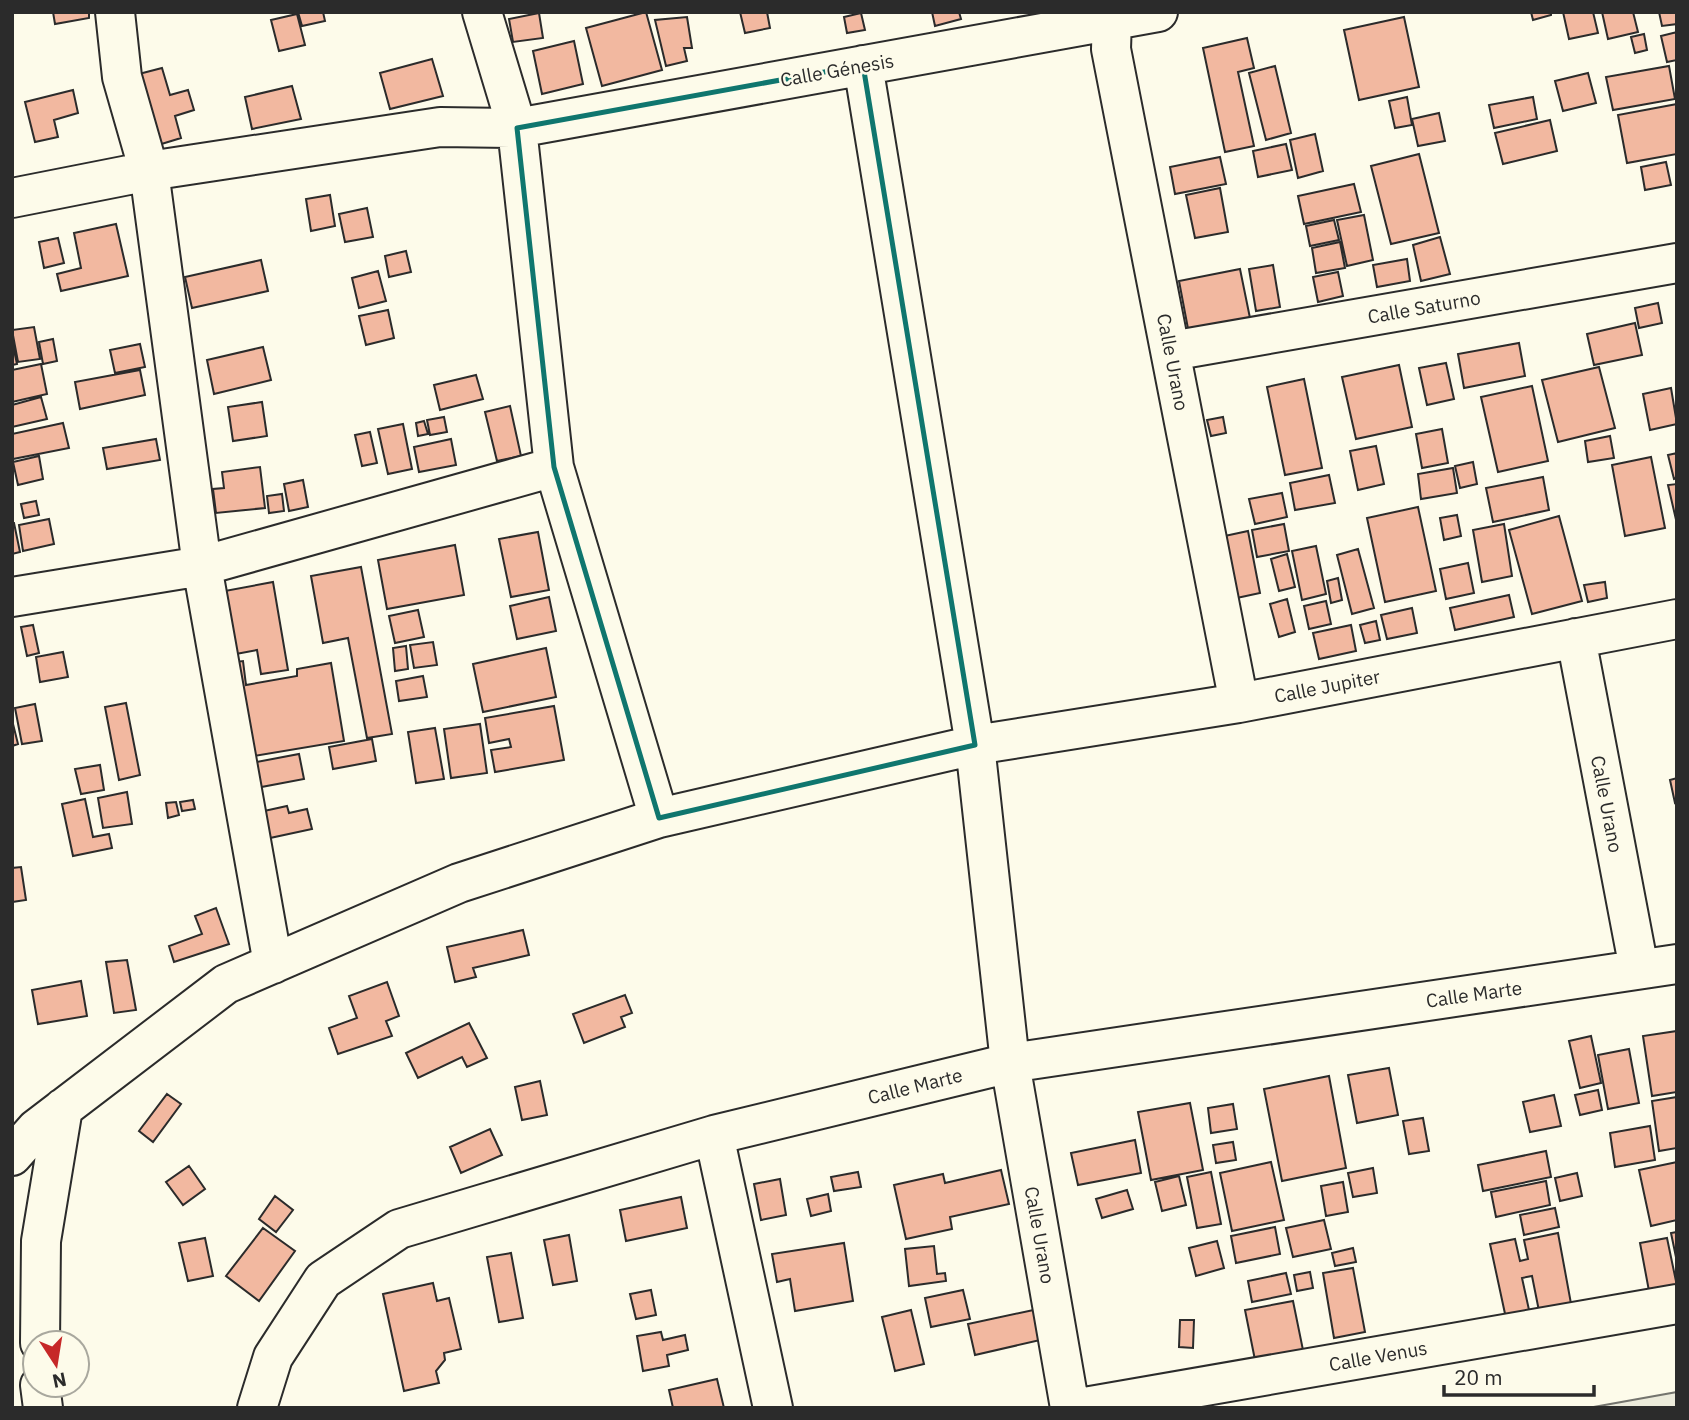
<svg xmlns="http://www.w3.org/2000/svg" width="1689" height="1420" font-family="'IBM Plex Sans',sans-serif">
	<rect width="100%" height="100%" fill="#fdfbea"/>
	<path fill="#ecebdb" stroke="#74746e" stroke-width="2" d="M 1677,1392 L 1677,1408 L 1588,1408 Z"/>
	<path fill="#f2b8a0" stroke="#2b2b2b" stroke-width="2" d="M 53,12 L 89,12 L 89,18 L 55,24 Z
		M 298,12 L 323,12 L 325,21 L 302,26 Z
		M 646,12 L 662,70 L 602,86 L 586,28 Z
		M 740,12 L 767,12 L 770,28 L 745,33 Z
		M 932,12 L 959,12 L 961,19 L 935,26 Z
		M 1531,12 L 1551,12 L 1551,15 L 1533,20 Z
		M 1563,12 L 1593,12 L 1598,33 L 1569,39 Z
		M 1602,12 L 1633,12 L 1638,32 L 1608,39 Z
		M 1659,12 L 1677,12 L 1677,24 L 1662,26 Z
		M 539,13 L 543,38 L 513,42 L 509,19 Z
		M 861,13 L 865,30 L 847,33 L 844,17 Z
		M 297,14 L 305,45 L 279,51 L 271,20 Z
		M 687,17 L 692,48 L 684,48 L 687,61 L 666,66 L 655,20 Z
		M 1404,17 L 1419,87 L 1359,100 L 1344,30 Z
		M 1677,32 L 1677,60 L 1667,62 L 1661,36 Z
		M 1644,34 L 1647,50 L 1635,53 L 1631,37 Z
		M 1247,38 L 1254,68 L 1238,72 L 1254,146 L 1225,152 L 1203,48 Z
		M 574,41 L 583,84 L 542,94 L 533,51 Z
		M 432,59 L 443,96 L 390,109 L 380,73 Z
		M 1275,66 L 1291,133 L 1266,140 L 1249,73 Z
		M 1669,66 L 1675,99 L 1613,110 L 1606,77 Z
		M 162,68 L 170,95 L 188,90 L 194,110 L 175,116 L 181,138 L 155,146 L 135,75 Z
		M 1588,73 L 1596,103 L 1563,111 L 1555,81 Z
		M 292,86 L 301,119 L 252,129 L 245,97 Z
		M 73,90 L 78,113 L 54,120 L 58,137 L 35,142 L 25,102 Z
		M 1407,97 L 1412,125 L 1395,128 L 1389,101 Z
		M 1533,97 L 1537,119 L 1494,128 L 1489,105 Z
		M 1677,104 L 1677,154 L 1627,163 L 1618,115 Z
		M 1439,113 L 1445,141 L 1418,146 L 1412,119 Z
		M 1550,120 L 1557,151 L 1503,164 L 1495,133 Z
		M 1315,134 L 1323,171 L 1298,178 L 1290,140 Z
		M 1286,144 L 1292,170 L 1258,177 L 1253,151 Z
		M 1419,154 L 1439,233 L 1391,244 L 1371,166 Z
		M 1220,157 L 1226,184 L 1175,194 L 1170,167 Z
		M 1666,162 L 1671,185 L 1645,190 L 1641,167 Z
		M 1354,184 L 1361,212 L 1304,224 L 1298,196 Z
		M 1220,188 L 1228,232 L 1195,238 L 1186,195 Z
		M 330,195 L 335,226 L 311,231 L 306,199 Z
		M 367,208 L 373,237 L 345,242 L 339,214 Z
		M 1364,215 L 1373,260 L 1347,266 L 1337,220 Z
		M 1334,220 L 1339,240 L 1310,246 L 1306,226 Z
		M 116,224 L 128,276 L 61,291 L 57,274 L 81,268 L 74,233 Z
		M 1440,237 L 1450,274 L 1421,281 L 1413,245 Z
		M 58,238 L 64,263 L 44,268 L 39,242 Z
		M 1340,242 L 1345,268 L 1316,273 L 1312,248 Z
		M 406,251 L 411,272 L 389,277 L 385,256 Z
		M 1407,259 L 1410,281 L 1377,287 L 1373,265 Z
		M 261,260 L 268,291 L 192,308 L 185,277 Z
		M 1273,265 L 1280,307 L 1256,311 L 1249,269 Z
		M 1240,269 L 1251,323 L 1189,334 L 1179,281 Z
		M 378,271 L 386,301 L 359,308 L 352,278 Z
		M 1338,272 L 1343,296 L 1318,302 L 1313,277 Z
		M 1658,303 L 1662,323 L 1639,328 L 1635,308 Z
		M 388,310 L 394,338 L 366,345 L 359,316 Z
		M 1635,323 L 1642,355 L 1594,365 L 1587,334 Z
		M 34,327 L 40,359 L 18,362 L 12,330 Z
		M 53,339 L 57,361 L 43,364 L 39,342 Z
		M 12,341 L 17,364 L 12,365 Z
		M 1519,343 L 1525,376 L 1464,388 L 1458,354 Z
		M 140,344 L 145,367 L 115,373 L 110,350 Z
		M 263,347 L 271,380 L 214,394 L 207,360 Z
		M 1446,363 L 1454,399 L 1427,405 L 1419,368 Z
		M 41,364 L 47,394 L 12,402 L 12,370 Z
		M 1399,365 L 1412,427 L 1356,439 L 1342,377 Z
		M 1599,367 L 1615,428 L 1558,442 L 1542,380 Z
		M 140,370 L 145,395 L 80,409 L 75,382 Z
		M 476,375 L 483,399 L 440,410 L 434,385 Z
		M 1304,379 L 1322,468 L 1285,475 L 1267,387 Z
		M 1532,386 L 1548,461 L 1498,472 L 1481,397 Z
		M 1671,388 L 1677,424 L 1650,430 L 1643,394 Z
		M 41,397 L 47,419 L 12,427 L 12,405 Z
		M 262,402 L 267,436 L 233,441 L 228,407 Z
		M 510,406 L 521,456 L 497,461 L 485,412 Z
		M 444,417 L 447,432 L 430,435 L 427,420 Z
		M 1223,417 L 1226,433 L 1211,436 L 1207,420 Z
		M 424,421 L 428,434 L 418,436 L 416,423 Z
		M 63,423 L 69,448 L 13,459 L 12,434 Z
		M 403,424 L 412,469 L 388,474 L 378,429 Z
		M 1442,429 L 1448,463 L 1422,468 L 1416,434 Z
		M 370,432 L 377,463 L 362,466 L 355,435 Z
		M 1610,436 L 1614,458 L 1588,462 L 1585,441 Z
		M 156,439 L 160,460 L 107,469 L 103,448 Z
		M 451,439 L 456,465 L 419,472 L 414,447 Z
		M 1376,446 L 1384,484 L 1358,490 L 1350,451 Z
		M 1677,453 L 1677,478 L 1674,479 L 1668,455 Z
		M 39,456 L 43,479 L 18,485 L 13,462 Z
		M 1651,457 L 1665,528 L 1625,536 L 1612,465 Z
		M 1473,462 L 1477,484 L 1460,488 L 1455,466 Z
		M 260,467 L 265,508 L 216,513 L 213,489 L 224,488 L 222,472 Z
		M 1453,468 L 1457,493 L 1421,499 L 1418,474 Z
		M 1329,475 L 1335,503 L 1295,510 L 1290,483 Z
		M 1543,477 L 1549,510 L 1493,522 L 1486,488 Z
		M 303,480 L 308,507 L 289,511 L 284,484 Z
		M 1677,484 L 1677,524 L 1668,485 Z
		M 1282,493 L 1287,517 L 1255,524 L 1249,499 Z
		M 282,494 L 284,511 L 269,513 L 267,496 Z
		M 36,501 L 39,515 L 24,518 L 21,504 Z
		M 1418,507 L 1436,591 L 1385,602 L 1367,518 Z
		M 1457,515 L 1461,536 L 1444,540 L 1440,518 Z
		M 1559,516 L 1582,601 L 1532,614 L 1509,530 Z
		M 49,519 L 54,544 L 23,551 L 19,525 Z
		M 12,523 L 14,523 L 20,552 L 12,554 Z
		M 1284,524 L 1289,551 L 1257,557 L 1252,530 Z
		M 1504,524 L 1512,576 L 1482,582 L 1473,530 Z
		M 1248,531 L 1260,593 L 1232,599 L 1220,537 Z
		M 538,532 L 549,590 L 511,597 L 499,539 Z
		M 455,545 L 464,595 L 387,609 L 378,560 Z
		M 1316,546 L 1326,594 L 1302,600 L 1292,551 Z
		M 1358,549 L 1374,608 L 1352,614 L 1337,555 Z
		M 1287,554 L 1295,587 L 1279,591 L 1271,559 Z
		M 1468,563 L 1474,593 L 1446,599 L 1440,569 Z
		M 361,567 L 392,734 L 367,738 L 348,638 L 323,643 L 311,576 Z
		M 1338,578 L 1342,600 L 1331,603 L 1327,581 Z
		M 273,582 L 288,670 L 261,674 L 257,650 L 225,656 L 214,593 Z
		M 1605,582 L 1607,598 L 1588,602 L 1584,585 Z
		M 1509,595 L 1514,617 L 1455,630 L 1450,608 Z
		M 549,597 L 556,631 L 517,639 L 510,606 Z
		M 1287,599 L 1295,632 L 1279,637 L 1270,604 Z
		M 1326,601 L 1331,624 L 1309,629 L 1304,606 Z
		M 1412,608 L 1417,633 L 1387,639 L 1381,615 Z
		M 418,610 L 424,637 L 395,643 L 389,616 Z
		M 1376,621 L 1380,640 L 1365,643 L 1360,625 Z
		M 33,625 L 39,653 L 27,656 L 21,627 Z
		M 1351,625 L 1356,651 L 1319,659 L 1313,633 Z
		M 433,642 L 437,665 L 414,668 L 410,645 Z
		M 406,646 L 408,669 L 395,671 L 393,648 Z
		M 546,648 L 556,697 L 483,712 L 473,664 Z
		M 63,652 L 68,677 L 40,682 L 36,657 Z
		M 243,661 L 246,685 L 297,676 L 297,669 L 331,663 L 344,741 L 242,758 L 227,663 Z
		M 423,676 L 427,697 L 399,701 L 396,681 Z
		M 126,703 L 140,775 L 119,780 L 105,707 Z
		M 35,704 L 42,741 L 22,744 L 15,708 Z
		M 554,706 L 564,760 L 495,772 L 491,750 L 511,747 L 509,739 L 489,743 L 485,718 Z
		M 12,720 L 18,744 L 12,746 Z
		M 480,724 L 487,773 L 451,778 L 444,729 Z
		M 435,728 L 444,779 L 416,783 L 408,732 Z
		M 372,739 L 376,761 L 333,769 L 329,747 Z
		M 299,754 L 304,779 L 256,788 L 251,763 Z
		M 100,765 L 104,790 L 81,794 L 75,769 Z
		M 1677,778 L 1677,802 L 1675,803 L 1670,780 Z
		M 127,792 L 132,824 L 103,828 L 98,798 Z
		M 85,799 L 93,837 L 109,834 L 112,848 L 73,856 L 62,804 Z
		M 193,800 L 195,809 L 182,811 L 180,802 Z
		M 176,802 L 179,815 L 168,818 L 166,803 Z
		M 287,806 L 289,813 L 307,809 L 312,829 L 270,838 L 264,811 Z
		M 21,867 L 26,900 L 12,902 L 12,868 Z
		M 216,908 L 229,944 L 174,962 L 169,946 L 202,934 L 195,916 Z
		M 523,930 L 529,955 L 473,968 L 476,977 L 455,982 L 447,947 Z
		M 127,960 L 136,1010 L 114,1013 L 106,962 Z
		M 81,981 L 87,1016 L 38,1024 L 32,990 Z
		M 387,982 L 399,1016 L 386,1021 L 392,1036 L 338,1054 L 329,1028 L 357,1018 L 349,996 Z
		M 625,995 L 632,1013 L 621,1017 L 625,1027 L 584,1043 L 573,1014 Z
		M 469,1023 L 487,1058 L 467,1067 L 462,1057 L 418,1078 L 406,1053 Z
		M 1677,1031 L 1677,1092 L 1652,1096 L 1643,1036 Z
		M 1591,1036 L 1601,1083 L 1580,1088 L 1569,1041 Z
		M 1629,1049 L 1639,1103 L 1608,1109 L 1598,1055 Z
		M 1389,1068 L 1398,1115 L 1357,1123 L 1348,1075 Z
		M 1329,1076 L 1346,1168 L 1282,1181 L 1264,1089 Z
		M 540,1081 L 547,1115 L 522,1120 L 515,1087 Z
		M 1598,1090 L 1602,1110 L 1580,1115 L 1575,1095 Z
		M 167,1094 L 181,1104 L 153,1142 L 139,1131 Z
		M 1554,1095 L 1561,1126 L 1530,1132 L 1523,1102 Z
		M 1677,1097 L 1677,1148 L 1659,1151 L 1652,1101 Z
		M 1190,1103 L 1203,1170 L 1151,1180 L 1138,1112 Z
		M 1233,1104 L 1237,1129 L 1211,1133 L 1208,1108 Z
		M 1423,1118 L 1429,1151 L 1409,1154 L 1403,1121 Z
		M 1650,1126 L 1655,1160 L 1615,1167 L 1610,1133 Z
		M 490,1129 L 502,1155 L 461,1173 L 450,1147 Z
		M 1135,1140 L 1141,1173 L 1078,1185 L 1071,1153 Z
		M 1233,1142 L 1236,1160 L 1216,1163 L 1213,1145 Z
		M 1546,1151 L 1551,1177 L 1483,1191 L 1478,1165 Z
		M 1271,1162 L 1284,1220 L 1232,1231 L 1220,1173 Z
		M 1677,1162 L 1677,1220 L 1651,1226 L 1639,1170 Z
		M 189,1166 L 205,1189 L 183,1205 L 166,1182 Z
		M 1373,1168 L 1377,1193 L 1353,1197 L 1348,1173 Z
		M 1001,1170 L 1009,1204 L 950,1217 L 952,1229 L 906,1239 L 894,1185 L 943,1174 L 945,1183 Z
		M 858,1172 L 861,1187 L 834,1191 L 831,1177 Z
		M 1211,1172 L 1221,1224 L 1197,1228 L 1187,1177 Z
		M 1577,1173 L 1582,1196 L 1560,1201 L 1555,1178 Z
		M 1179,1176 L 1186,1205 L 1162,1211 L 1155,1182 Z
		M 780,1179 L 786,1215 L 761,1220 L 754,1184 Z
		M 1546,1181 L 1550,1205 L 1496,1217 L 1491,1192 Z
		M 1343,1182 L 1348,1212 L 1326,1216 L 1321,1186 Z
		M 1127,1190 L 1133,1209 L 1102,1218 L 1096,1199 Z
		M 828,1194 L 831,1211 L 811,1216 L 807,1199 Z
		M 275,1196 L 293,1210 L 276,1232 L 259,1219 Z
		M 681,1197 L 687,1228 L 626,1241 L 620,1210 Z
		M 1555,1208 L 1559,1227 L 1524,1235 L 1520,1215 Z
		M 1324,1220 L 1331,1249 L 1293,1257 L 1286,1228 Z
		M 1275,1227 L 1280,1254 L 1236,1263 L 1231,1236 Z
		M 263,1228 L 295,1251 L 259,1301 L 226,1276 Z
		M 1677,1232 L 1677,1262 L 1671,1233 Z
		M 1558,1233 L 1572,1309 L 1540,1316 L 1532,1276 L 1522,1278 L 1531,1319 L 1507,1323 L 1490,1244 L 1515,1239 L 1520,1261 L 1528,1259 L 1524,1240 Z
		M 569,1235 L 577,1281 L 553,1285 L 544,1240 Z
		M 205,1238 L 213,1276 L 188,1281 L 179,1243 Z
		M 1667,1238 L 1677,1286 L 1649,1291 L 1640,1243 Z
		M 1217,1241 L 1224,1268 L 1196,1276 L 1189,1248 Z
		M 844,1243 L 853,1301 L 795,1311 L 790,1279 L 777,1282 L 772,1254 Z
		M 934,1246 L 937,1274 L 945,1273 L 946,1281 L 909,1286 L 905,1249 Z
		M 1353,1248 L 1356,1262 L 1335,1266 L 1332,1253 Z
		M 511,1253 L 523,1318 L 499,1322 L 487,1257 Z
		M 1353,1268 L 1365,1332 L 1334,1338 L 1323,1273 Z
		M 1310,1272 L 1313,1288 L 1297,1291 L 1294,1275 Z
		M 1286,1273 L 1291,1294 L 1252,1302 L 1248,1281 Z
		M 433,1283 L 437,1301 L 449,1298 L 461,1349 L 444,1353 L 445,1360 L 436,1371 L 439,1383 L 404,1391 L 383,1294 Z
		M 651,1290 L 656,1315 L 636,1319 L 630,1294 Z
		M 963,1290 L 970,1319 L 931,1327 L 925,1298 Z
		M 1293,1301 L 1304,1355 L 1256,1365 L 1245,1310 Z
		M 1043,1308 L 1049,1338 L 975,1355 L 968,1324 Z
		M 911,1310 L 924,1364 L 895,1371 L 882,1317 Z
		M 1180,1320 L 1194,1320 L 1193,1348 L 1179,1347 Z
		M 661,1332 L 663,1340 L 685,1335 L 688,1350 L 667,1355 L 669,1366 L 643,1371 L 637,1336 Z
		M 717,1379 L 724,1408 L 673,1408 L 669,1390 Z"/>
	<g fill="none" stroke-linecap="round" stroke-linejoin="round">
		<g stroke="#2b2b2b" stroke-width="42">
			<path id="minor" d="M 115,12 L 122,77 L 149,171 L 202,566 L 273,964
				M 482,12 L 517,128 L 554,467 L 659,818
				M 1112,20 L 1111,49 L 1239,703
				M 863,65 L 975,745 L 1010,1063 L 1070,1408
				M 12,198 L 149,171 L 440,127 L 517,128 L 1158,12
				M 1171,351 L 1677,263
				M 12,597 L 202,566 L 554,467
				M 1576,638 L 1639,969
				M 714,1135 L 773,1408
				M 12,1156 L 36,1129 L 226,984 L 459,883 L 659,818 L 975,745 L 1239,703 L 1677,619
				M 40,1343 L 41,1241 L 63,1108
				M 40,1385 L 43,1408
				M 257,1408 L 273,1357 L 323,1280 L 399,1229 L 714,1135 L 1010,1063 L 1677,964
				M 1079,1408 L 1677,1304"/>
		</g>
		<use href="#minor" stroke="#fdfbea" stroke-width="38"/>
	</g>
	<path fill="none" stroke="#0f766e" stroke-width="5" stroke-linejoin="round" d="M 863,65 L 975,745 L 659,818 L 554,467 L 517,128 Z"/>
	<g text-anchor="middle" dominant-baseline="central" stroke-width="5" stroke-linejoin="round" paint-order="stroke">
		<g font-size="19" fill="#2b2b2b" stroke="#fdfbea">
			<text transform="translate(837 70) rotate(-10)">Calle Génesis</text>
			<text transform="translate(1424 307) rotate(-10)">Calle Saturno</text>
			<text transform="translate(1173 362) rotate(79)">Calle Urano</text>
			<text transform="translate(1327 686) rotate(-11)">Calle Jupiter</text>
			<text transform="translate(1607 804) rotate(79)">Calle Urano</text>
			<text transform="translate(1474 994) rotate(-8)">Calle Marte</text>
			<text transform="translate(915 1086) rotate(-14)">Calle Marte</text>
			<text transform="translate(1040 1235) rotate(80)">Calle Urano</text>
			<text transform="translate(1378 1356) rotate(-10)">Calle Venus</text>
		</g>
	</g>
	<rect width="1689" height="1420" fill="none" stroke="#2b2b2b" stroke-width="28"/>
	<g transform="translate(56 1364) rotate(168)"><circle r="33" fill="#fdfbea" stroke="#a9a89e" stroke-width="2"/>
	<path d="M0-5L12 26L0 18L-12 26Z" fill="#c62828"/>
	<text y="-10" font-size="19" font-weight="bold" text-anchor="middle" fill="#2b2b2b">N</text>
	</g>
	<path d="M1444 1385v10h150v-10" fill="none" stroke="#2b2b2b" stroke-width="3.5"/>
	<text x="1454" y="1385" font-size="21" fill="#2b2b2b" stroke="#fdfbea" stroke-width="5" paint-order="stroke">20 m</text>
</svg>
